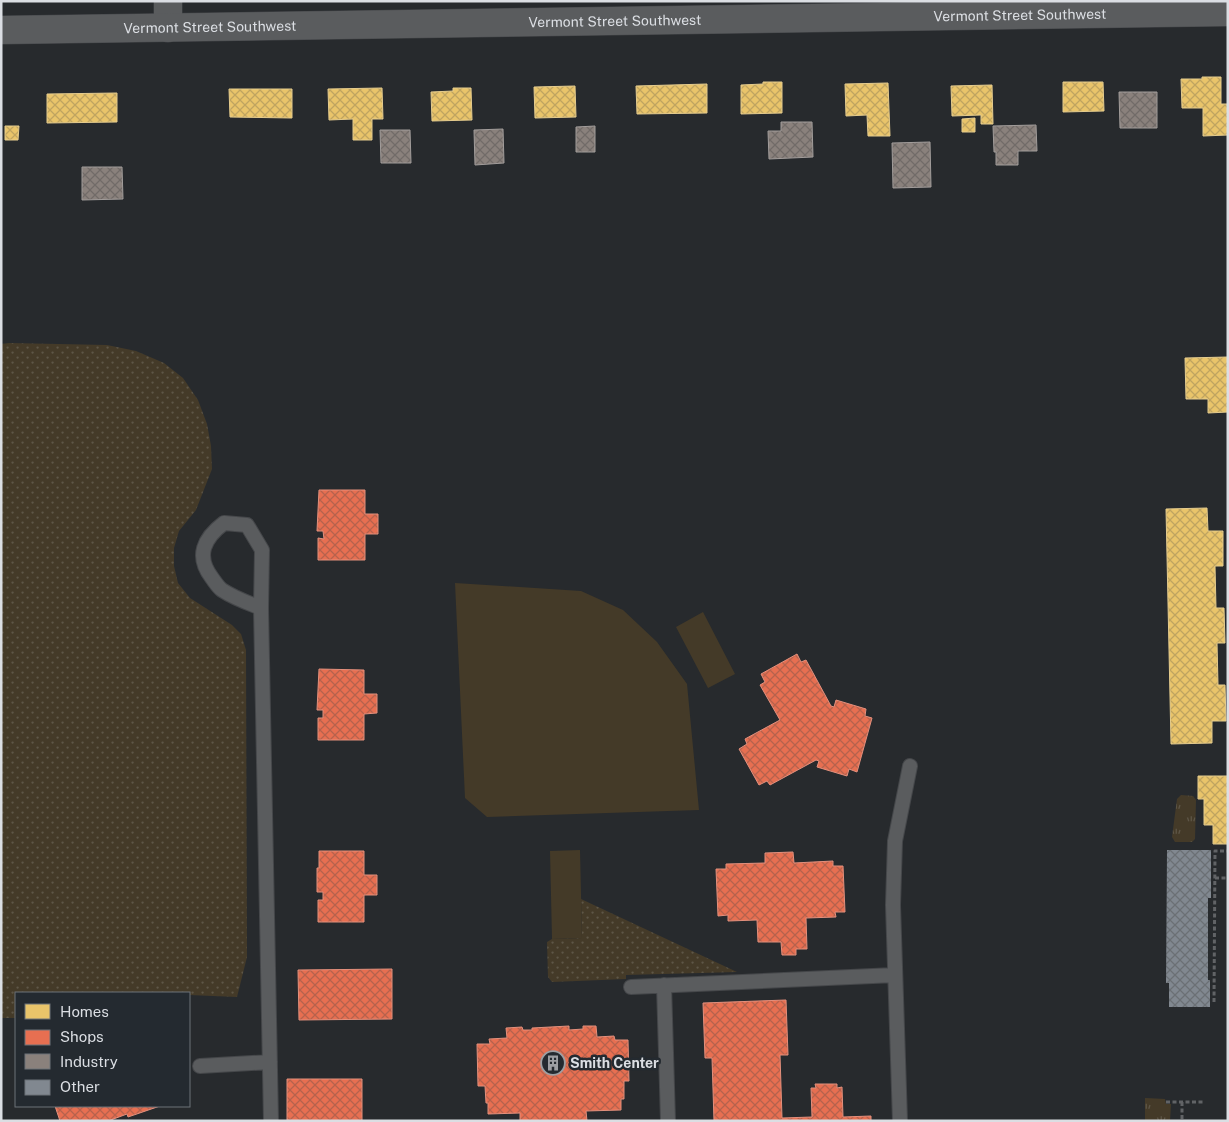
<svg xmlns="http://www.w3.org/2000/svg" width="1229" height="1122" font-family="'Public Sans',sans-serif">
	<defs>
		<pattern id="grass-dots" width="8" height="8" patternUnits="userSpaceOnUse" patternTransform="scale(1.25)"><rect width="8" height="8" fill="#443a28"/><path d="M2 2h.1M6 6h.1" fill="none" stroke="#5e5647" stroke-width="1.8" stroke-linecap="round"/></pattern>
		<pattern id="park-tufts" width="24" height="20" patternUnits="userSpaceOnUse" patternTransform="scale(1.25)"><rect width="24" height="20" fill="#443a28"/><path d="M3 7l-1-3M5 7V3M7 7l1-3M15 17l-1-3M17 17v-4M19 17l1-3" fill="none" stroke="#5e5647"/></pattern>
		<pattern id="homes-cross-hatch" width="8" height="8" patternUnits="userSpaceOnUse" patternTransform="scale(1.25)"><rect width="8" height="8" fill="#e9c46a"/><path d="M0 0l8 8M0 8l8-8" fill="none" stroke="#bfa460"/></pattern>
		<pattern id="shops-cross-hatch" width="8" height="8" patternUnits="userSpaceOnUse" patternTransform="scale(1.25)"><rect width="8" height="8" fill="#e76f51"/><path d="M0 0l8 8M0 8l8-8" fill="none" stroke="#b6624d"/></pattern>
		<pattern id="industry-cross-hatch" width="8" height="8" patternUnits="userSpaceOnUse" patternTransform="scale(1.25)"><rect width="8" height="8" fill="#8a817c"/><path d="M0 0l8 8M0 8l8-8" fill="none" stroke="#716b68"/></pattern>
		<pattern id="building-cross-hatch" width="8" height="8" patternUnits="userSpaceOnUse" patternTransform="scale(1.25)"><rect width="8" height="8" fill="#818890"/><path d="M0 0l8 8M0 8l8-8" fill="none" stroke="#6b7075"/></pattern>
	</defs>
	<rect width="100%" height="100%" fill="#272a2d"/>
	<path fill="url(#grass-dots)" d="M 9,343 L 107,345 L 136,351 L 164,363 L 183,378 L 198,400 L 207,424 L 211,446 L 212,469 L 196,510 L 179,531 L 174,548 L 174,566 L 178,583 L 190,598 L 232,625 L 241,634 L 246,650 L 247,957 L 237,997 L 189,995 L 189,993 L 16,993 L 16,1018 L 1,1018 L 1,344 Z
		M 581,899 L 737,972 L 626,975 L 626,979 L 552,982 L 548,977 L 547,942 L 552,939 L 582,938 Z"/>
	<path fill="url(#park-tufts)" d="M 1181,795 L 1193,796 L 1196,800 L 1195,839 L 1192,842 L 1175,842 L 1172,837 L 1177,799 Z
		M 1145,1098 L 1165,1099 L 1166,1104 L 1171,1104 L 1170,1121 L 1145,1121 Z"/>
	<path fill="#443a28" d="M 455,583 L 581,591 L 623,610 L 657,642 L 687,684 L 699,810 L 487,817 L 465,798 Z
		M 703,612 L 735,674 L 708,688 L 676,627 Z
		M 580,850 L 582,938 L 552,939 L 550,851 Z"/>
	<path fill="url(#homes-cross-hatch)" stroke="#e5cc8e" d="M 1202,77 L 1221,77 L 1221,104 L 1228,104 L 1228,135 L 1203,136 L 1203,108 L 1182,108 L 1181,79 L 1202,79 Z
		M 763,82 L 782,82 L 782,113 L 741,114 L 741,85 L 763,84 Z
		M 1063,82 L 1103,82 L 1104,111 L 1063,112 Z
		M 888,83 L 890,136 L 868,136 L 867,115 L 846,116 L 845,84 Z
		M 707,84 L 707,113 L 637,114 L 636,86 Z
		M 992,85 L 993,124 L 981,124 L 981,115 L 952,116 L 951,86 Z
		M 575,86 L 576,117 L 535,118 L 534,87 Z
		M 382,88 L 383,119 L 372,119 L 372,140 L 353,140 L 353,119 L 329,120 L 328,89 Z
		M 453,88 L 471,88 L 472,120 L 432,121 L 431,92 L 453,91 Z
		M 229,89 L 292,89 L 292,118 L 230,117 Z
		M 117,93 L 117,122 L 47,123 L 47,94 Z
		M 975,118 L 975,132 L 962,132 L 962,119 Z
		M 5,126 L 19,126 L 18,140 L 5,140 Z
		M 1228,357 L 1228,412 L 1208,413 L 1208,399 L 1186,399 L 1185,358 Z
		M 1207,508 L 1208,531 L 1223,531 L 1223,566 L 1215,566 L 1216,608 L 1224,608 L 1225,643 L 1217,643 L 1218,685 L 1225,685 L 1226,721 L 1212,721 L 1212,743 L 1171,744 L 1166,509 Z
		M 1198,776 L 1228,776 L 1228,844 L 1213,844 L 1213,825 L 1204,825 L 1204,799 L 1198,799 Z"/>
	<path fill="url(#shops-cross-hatch)" stroke="#e3907d" d="M 319,490 L 365,490 L 365,514 L 378,514 L 378,534 L 365,534 L 365,560 L 318,560 L 318,538 L 324,539 L 323,531 L 317,531 Z
		M 797,654 L 801,662 L 806,660 L 831,706 L 834,707 L 836,700 L 866,709 L 865,716 L 872,718 L 857,772 L 849,769 L 847,776 L 817,767 L 819,761 L 816,760 L 770,785 L 767,781 L 759,785 L 739,749 L 747,744 L 745,739 L 780,720 L 760,685 L 765,682 L 761,674 Z
		M 319,669 L 364,670 L 364,694 L 377,694 L 377,713 L 364,714 L 364,740 L 318,740 L 318,718 L 323,718 L 323,710 L 317,710 Z
		M 319,851 L 364,851 L 364,875 L 377,875 L 377,895 L 364,895 L 364,922 L 318,922 L 318,900 L 323,900 L 323,892 L 317,892 L 317,868 L 319,868 Z
		M 793,852 L 794,863 L 833,861 L 833,866 L 843,866 L 845,912 L 835,912 L 836,917 L 806,918 L 807,949 L 796,949 L 796,955 L 782,955 L 781,942 L 758,942 L 757,920 L 728,921 L 728,915 L 718,916 L 716,869 L 726,869 L 726,864 L 765,863 L 765,853 Z
		M 392,969 L 392,1019 L 299,1020 L 298,970 Z
		M 786,1000 L 788,1055 L 780,1055 L 782,1118 L 812,1117 L 811,1088 L 816,1088 L 815,1084 L 837,1084 L 837,1088 L 842,1087 L 843,1117 L 871,1116 L 871,1121 L 714,1121 L 712,1058 L 705,1058 L 703,1003 Z
		M 569,1026 L 569,1030 L 583,1029 L 583,1026 L 596,1026 L 597,1037 L 614,1036 L 615,1040 L 628,1040 L 629,1081 L 624,1081 L 624,1099 L 621,1099 L 621,1110 L 586,1111 L 587,1121 L 520,1121 L 520,1113 L 488,1114 L 488,1103 L 486,1103 L 485,1086 L 478,1086 L 477,1044 L 490,1044 L 489,1039 L 507,1038 L 506,1028 L 522,1027 L 523,1030 L 532,1030 L 532,1028 Z
		M 287,1079 L 362,1079 L 362,1121 L 287,1121 Z
		M 55,1106 L 160,1106 L 128,1117 L 127,1114 L 108,1121 L 60,1121 Z"/>
	<path fill="url(#industry-cross-hatch)" stroke="#a29d9b" d="M 1119,92 L 1157,92 L 1157,128 L 1120,128 Z
		M 781,122 L 812,122 L 813,157 L 769,159 L 768,131 L 781,131 Z
		M 1036,125 L 1037,151 L 1018,151 L 1018,165 L 996,165 L 996,152 L 994,152 L 993,126 Z
		M 595,126 L 595,152 L 576,152 L 576,127 Z
		M 503,129 L 504,163 L 475,165 L 474,130 Z
		M 380,130 L 410,130 L 411,163 L 381,163 Z
		M 930,142 L 931,187 L 893,188 L 892,143 Z
		M 82,167 L 122,167 L 123,199 L 82,200 Z"/>
	<path fill="url(#building-cross-hatch)" d="M 1167,850 L 1211,850 L 1211,898 L 1208,898 L 1208,980 L 1210,980 L 1210,1007 L 1169,1007 L 1169,983 L 1166,983 Z"/>
	<g fill="none" stroke-linecap="round" stroke-linejoin="round">
		<g stroke="#45474a" stroke-width="16">
			<path id="lane" d="M 261,608 C 248,603 234,598 222,590 C 218,587 215,582 212,578 C 195,556 204,538 224,523 L 247,525 L 262,550 L 261,608 L 271,1121
				M 664,985 L 668,1121
				M 631,987 L 895,975
				M 200,1066 L 270,1062
				M 900,1121 L 893,905 L 895,841 L 910,766"/>
		</g>
		<g stroke="#45474a" stroke-width="29">
			<g id="street">
				<path d="M 168,1 L 168,28"/>
				<path id="s1" d="M 1,30 L 1228,12"/>
			</g>
		</g>
		<path stroke="#616366" stroke-width="3" stroke-dasharray="4 2.5" stroke-linecap="butt" d="M 1215,878 L 1228,878
			M 1214,1002 L 1215,851 L 1228,851
			M 1166,1102 L 1205,1102
			M 1182,1102 L 1182,1121"/>
		<use href="#lane" stroke="#5a5c5e" stroke-width="14"/>
		<use href="#street" stroke="#5a5c5e" stroke-width="28"/>
	</g>
	<defs>
		<g id="building-ring" transform="scale(1.25)"><circle r="9.5" fill="#242a30" stroke="#9c9fa3" stroke-width="1.5"/><path d="M-4-6H4V6H1V3H-1V6H-4ZM-2.5-4.3h1.7v1.8h-1.7ZM.8-4.3h1.7v1.8H.8ZM-2.5-1h1.7V.8h-1.7ZM.8-1h1.7V.8H.8Z" fill="#9c9fa3"/></g>
	</defs>
	<g fill-rule="evenodd">
		<use href="#building-ring" x="553" y="1063"/>
	</g>
	<g text-anchor="middle" dominant-baseline="central" stroke-width="5" stroke-linejoin="round" paint-order="stroke">
		<g font-size="14" fill="#dbdee3" stroke="#242a30">
			<text stroke="none"><textPath href="#s1" startOffset="1019">Vermont Street Southwest</textPath></text>
			<text stroke="none"><textPath href="#s1" startOffset="614">Vermont Street Southwest</textPath></text>
			<text stroke="none"><textPath href="#s1" startOffset="209">Vermont Street Southwest</textPath></text>
		</g>
		<g font-size="14" font-weight="bold" fill="#dbdee3" stroke="#242a30" text-anchor="start">
			<text x="570" y="1063">Smith Center</text>
		</g>
	</g>
	<rect width="1229" height="1122" fill="none" stroke="#dbdee3" stroke-width="5"/>
	<rect x="15" y="992" width="175" height="115" fill="#242a30" stroke="#6d7278"/>
	<rect x="25" y="1004" width="25" height="15" fill="#e9c46a" stroke="#6d7278"/>
	<text x="60" y="1017" font-size="15" fill="#dbdee3">Homes</text>
	<rect x="25" y="1030" width="25" height="15" fill="#e76f51" stroke="#6d7278"/>
	<text x="60" y="1042" font-size="15" fill="#dbdee3">Shops</text>
	<rect x="25" y="1054" width="25" height="15" fill="#8a817c" stroke="#6d7278"/>
	<text x="60" y="1067" font-size="15" fill="#dbdee3">Industry</text>
	<rect x="25" y="1080" width="25" height="15" fill="#818890" stroke="#6d7278"/>
	<text x="60" y="1092" font-size="15" fill="#dbdee3">Other</text>
</svg>
